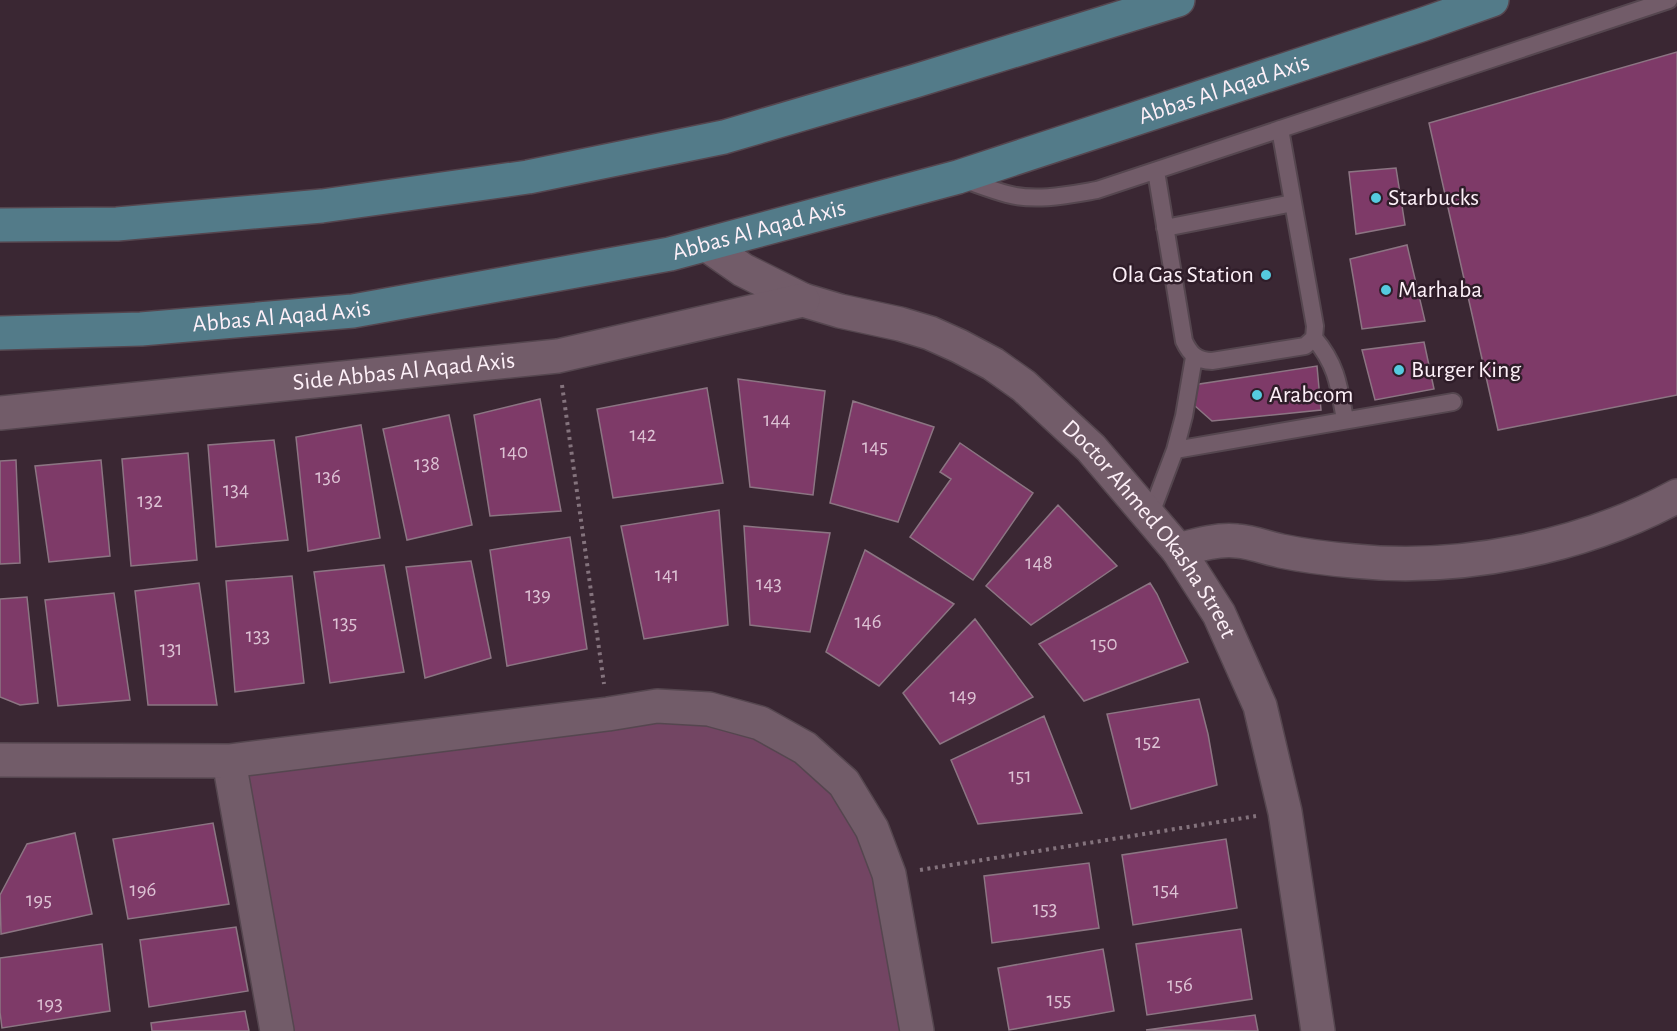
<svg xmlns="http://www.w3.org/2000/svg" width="1677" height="1031" font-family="'Alegreya Sans',sans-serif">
	<rect width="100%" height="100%" fill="#3a2733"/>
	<path fill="#734563" d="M 608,714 L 760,723 L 872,829 L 917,1031 L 277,1031 L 229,761 Z"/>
	<path fill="#7e3a68" stroke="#8c7583" stroke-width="1.5" d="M 1677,52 L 1677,395 L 1498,430 L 1429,123 Z
		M 1396,168 L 1405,225 L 1356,234 L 1349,172 Z
		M 1407,245 L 1425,321 L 1362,329 L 1350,259 Z
		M 1424,342 L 1434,389 L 1375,400 L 1362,350 Z
		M 1317,366 L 1321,410 L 1212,421 L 1195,406 L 1193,385 Z
		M 738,379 L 825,391 L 813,495 L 750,487 Z
		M 707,388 L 723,483 L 613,498 L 597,409 Z
		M 540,399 L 561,511 L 490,516 L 474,415 Z
		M 853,401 L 934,427 L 898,522 L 830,503 Z
		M 449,415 L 472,525 L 407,540 L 383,429 Z
		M 361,425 L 380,538 L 308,551 L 296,437 Z
		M 274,440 L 288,540 L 216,547 L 208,445 Z
		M 960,443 L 1033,493 L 973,580 L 910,537 L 951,479 L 940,472 Z
		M 188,453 L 197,560 L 131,566 L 122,459 Z
		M 16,460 L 20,563 L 0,564 L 0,461 Z
		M 101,460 L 110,556 L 49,562 L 35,466 Z
		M 1058,505 L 1117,566 L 1031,625 L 986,586 Z
		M 719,510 L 728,625 L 644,639 L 621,526 Z
		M 744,526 L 830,533 L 810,632 L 750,625 Z
		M 570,537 L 587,649 L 507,666 L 490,550 Z
		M 865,550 L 954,604 L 879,686 L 826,652 Z
		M 471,561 L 491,658 L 425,678 L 406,567 Z
		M 384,565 L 404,672 L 330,683 L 314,572 Z
		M 292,576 L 304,683 L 235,692 L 226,581 Z
		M 199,583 L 217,705 L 148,705 L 135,591 Z
		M 1150,583 L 1157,594 L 1188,662 L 1084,701 L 1039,644 Z
		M 114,593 L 130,700 L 58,706 L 45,600 Z
		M 27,597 L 38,703 L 20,705 L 0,697 L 0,599 Z
		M 975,619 L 1033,697 L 940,744 L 903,693 Z
		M 1199,699 L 1208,734 L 1217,785 L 1131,809 L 1107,714 Z
		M 1044,716 L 1082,813 L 978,824 L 951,760 Z
		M 213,823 L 229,904 L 128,919 L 113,839 Z
		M 75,833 L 92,914 L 1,934 L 0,895 L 27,844 Z
		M 1226,839 L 1237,908 L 1133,925 L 1122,855 Z
		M 1089,863 L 1099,928 L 992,943 L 984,876 Z
		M 236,927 L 248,991 L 149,1007 L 140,940 Z
		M 1241,929 L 1252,999 L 1147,1015 L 1136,944 Z
		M 102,944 L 110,1011 L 2,1028 L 0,1012 L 0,958 Z
		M 1103,949 L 1114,1011 L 1009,1030 L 998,968 Z
		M 245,1011 L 249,1031 L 152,1031 L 151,1023 Z
		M 1255,1015 L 1258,1031 L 1146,1030 Z"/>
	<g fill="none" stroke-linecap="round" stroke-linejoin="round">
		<g stroke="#55464f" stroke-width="20">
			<path id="lane" d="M 1156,171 L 1184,341 C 1190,354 1197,361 1212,361 L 1305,346 L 1314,338 L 1315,326 L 1280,129
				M 962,179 C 977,184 992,190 1007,194 C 1035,202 1068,195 1097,190 L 1669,0
				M 1165,228 L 1293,203
				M 1314,338 C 1337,365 1339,386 1345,420
				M 1175,450 L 1453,402
				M 1150,516 L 1175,450 L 1184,416 L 1194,357"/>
		</g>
		<g stroke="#55464f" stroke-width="36">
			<path id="street" d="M 0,760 L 229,761 L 608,714 L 657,706 L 709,709 L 760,723 L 805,748 L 844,783 L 872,829 L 889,874 L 917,1031
				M 229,761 L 277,1031"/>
		</g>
		<g stroke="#55464f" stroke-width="36">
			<g id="secondary">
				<path id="s1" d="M 707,245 L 743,270 L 803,300 L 840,311 L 900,324 L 930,333 L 959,346 L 993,364 L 1024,386 L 1091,448 L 1178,550 L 1219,614 L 1260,706 L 1285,812 L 1318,1031"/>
				<path id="s2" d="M 0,413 L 558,356 L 803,300"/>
				<path d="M 1178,550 C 1197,545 1217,539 1237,541 C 1252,542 1267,548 1281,551 C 1305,556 1330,559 1354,561 C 1461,572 1583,547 1677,496"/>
			</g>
		</g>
		<g stroke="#55464f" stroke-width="36">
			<g id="primary">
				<path d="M 0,225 L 117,224 L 322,206 L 528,177 L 724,137 L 915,81 L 1178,0"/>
				<path id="s3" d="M 0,333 L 141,329 L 353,311 L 670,254 L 958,177 L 1421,25 L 1492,0"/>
			</g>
		</g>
		<path stroke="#84737d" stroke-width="4" stroke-dasharray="3 4.5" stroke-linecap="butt" d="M 562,385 L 604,684
			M 920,870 L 1256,816"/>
		<use href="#lane" stroke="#725c69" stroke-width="16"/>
		<use href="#street" stroke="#725c69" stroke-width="33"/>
		<use href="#secondary" stroke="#725c69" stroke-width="33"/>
		<use href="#primary" stroke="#537b89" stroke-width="33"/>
	</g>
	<g fill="#55cadf" stroke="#2f1d29" stroke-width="2">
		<circle cx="1376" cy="198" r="6"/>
		<circle cx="1266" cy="275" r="6"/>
		<circle cx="1386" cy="290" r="6"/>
		<circle cx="1399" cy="370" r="6"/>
		<circle cx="1257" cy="395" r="6"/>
	</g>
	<g text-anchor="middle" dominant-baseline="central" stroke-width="5" stroke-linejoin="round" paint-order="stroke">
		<g font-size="21" fill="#ddc2d4">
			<text x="777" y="419">144</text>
			<text x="643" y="434">142</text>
			<text x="875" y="446">145</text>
			<text x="514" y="451">140</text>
			<text x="427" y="463">138</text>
			<text x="328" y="476">136</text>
			<text x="236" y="489">134</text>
			<text x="150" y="500">132</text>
			<text x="1039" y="562">148</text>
			<text x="667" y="574">141</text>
			<text x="769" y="583">143</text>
			<text x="538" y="594">139</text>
			<text x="868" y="621">146</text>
			<text x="345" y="622">135</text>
			<text x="258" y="635">133</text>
			<text x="1104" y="643">150</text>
			<text x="171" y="648">131</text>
			<text x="963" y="695">149</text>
			<text x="1148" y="741">152</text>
			<text x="1020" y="775">151</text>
			<text x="143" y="889">196</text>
			<text x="1166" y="889">154</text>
			<text x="39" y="899">195</text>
			<text x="1045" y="908">153</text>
			<text x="1180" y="984">156</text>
			<text x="1059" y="999">155</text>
			<text x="50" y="1003">193</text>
		</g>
		<g font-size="24" fill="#fdf0f8" stroke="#2f1d29">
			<text stroke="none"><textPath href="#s3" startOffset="1254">Abbas Al Aqad Axis</textPath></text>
			<text stroke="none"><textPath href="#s3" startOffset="768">Abbas Al Aqad Axis</textPath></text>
			<text stroke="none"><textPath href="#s3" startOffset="282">Abbas Al Aqad Axis</textPath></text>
			<text stroke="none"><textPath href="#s2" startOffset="406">Side Abbas Al Aqad Axis</textPath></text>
			<text stroke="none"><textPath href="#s1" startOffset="542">Doctor Ahmed Okasha Street</textPath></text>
		</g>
		<g font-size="24" fill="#fdf0f8" stroke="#2f1d29" text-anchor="start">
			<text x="1388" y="198">Starbucks</text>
			<text x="1254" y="275" text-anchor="end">Ola Gas Station</text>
			<text x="1398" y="290">Marhaba</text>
			<text x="1411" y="370">Burger King</text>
			<text x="1269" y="395">Arabcom</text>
		</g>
	</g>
</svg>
